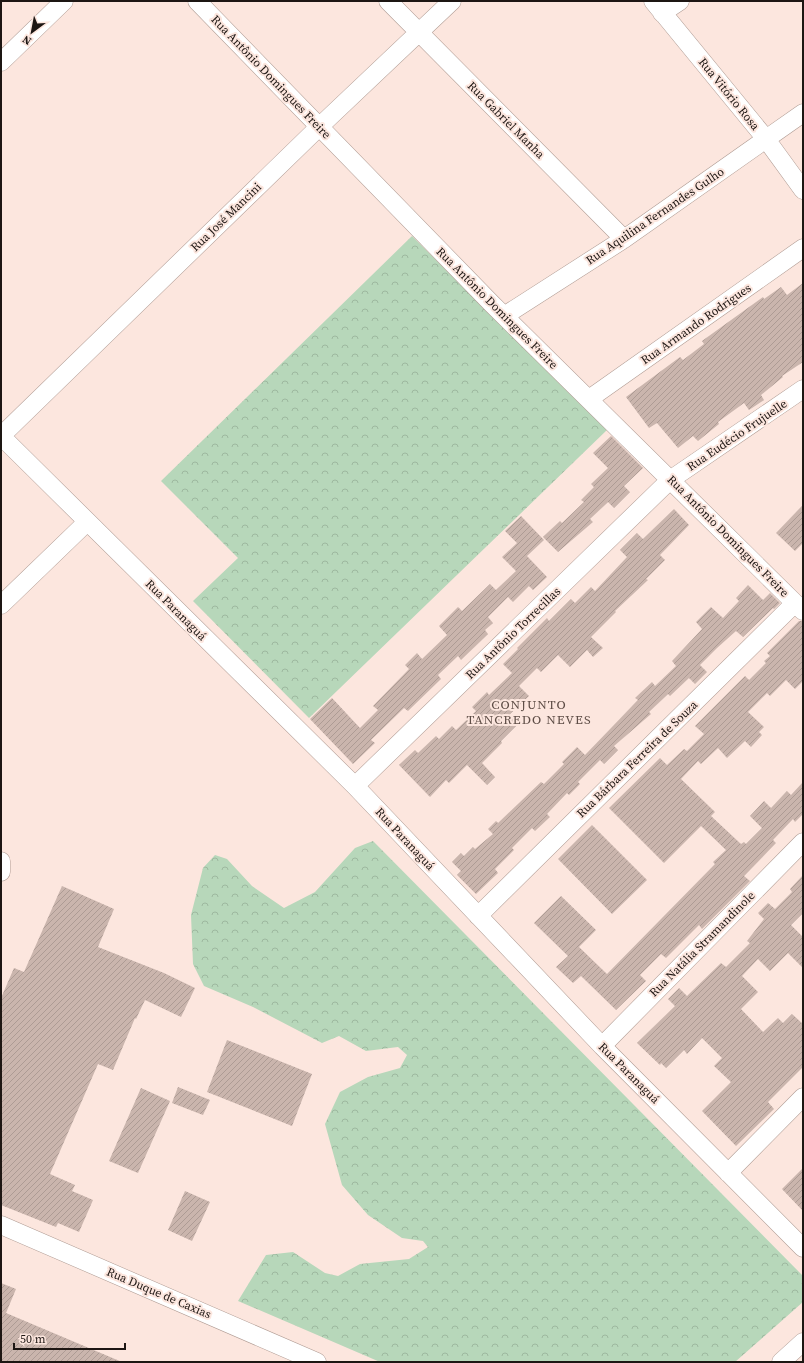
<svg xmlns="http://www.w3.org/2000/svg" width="804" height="1363" font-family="'Source Serif 4',serif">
	<defs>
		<pattern id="forest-crowns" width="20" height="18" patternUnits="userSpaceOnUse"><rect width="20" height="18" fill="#b7d7ba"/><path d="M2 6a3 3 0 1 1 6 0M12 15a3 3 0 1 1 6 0" fill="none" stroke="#9db89f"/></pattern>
		<pattern id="building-hatch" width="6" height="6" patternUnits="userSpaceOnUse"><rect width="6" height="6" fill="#cab5ad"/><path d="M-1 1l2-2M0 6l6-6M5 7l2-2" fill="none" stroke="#ad9b94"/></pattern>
	</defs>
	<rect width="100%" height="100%" fill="#fce6de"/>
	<path fill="url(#forest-crowns)" d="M 412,236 L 607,430 L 309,718 L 193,601 L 238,558 L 161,481 Z
		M 373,841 L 803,1276 L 803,1302 L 735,1362 L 380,1362 L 238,1301 L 266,1255 L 293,1252 L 325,1273 L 338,1276 L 360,1264 L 409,1259 L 428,1247 L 423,1241 L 402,1238 L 368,1215 L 342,1185 L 325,1124 L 340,1092 L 368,1077 L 400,1068 L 407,1055 L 398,1047 L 366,1051 L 339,1036 L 322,1043 L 253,1007 L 204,986 L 193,964 L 191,915 L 203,868 L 215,855 L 227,859 L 252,886 L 284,908 L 315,892 L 355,848 Z"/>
	<path fill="url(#building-hatch)" d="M 803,283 L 803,362 L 782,376 L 783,377 L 761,395 L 764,400 L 749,410 L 744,403 L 718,422 L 719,424 L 698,441 L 693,436 L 678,448 L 657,423 L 649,428 L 626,397 L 680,357 L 683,360 L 704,344 L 702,341 L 763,297 L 764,299 L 781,287 L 787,295 Z
		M 611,436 L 643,468 L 624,486 L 630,492 L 614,508 L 608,502 L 590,519 L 593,522 L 558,552 L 543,537 L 560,521 L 562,523 L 584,502 L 581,500 L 594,487 L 591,484 L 608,468 L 593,453 Z
		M 803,505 L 803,543 L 795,551 L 776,533 Z
		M 674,509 L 689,525 L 660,555 L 665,560 L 646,579 L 648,580 L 615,611 L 616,612 L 591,637 L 603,648 L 593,657 L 587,650 L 570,667 L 558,655 L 541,672 L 537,668 L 519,686 L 529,696 L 509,715 L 518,724 L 501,741 L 502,743 L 482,763 L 495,777 L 487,785 L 467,765 L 449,783 L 446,780 L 430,797 L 399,765 L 415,750 L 418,753 L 436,736 L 439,739 L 452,726 L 456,730 L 476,711 L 472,707 L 487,692 L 489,695 L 512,673 L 503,664 L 518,649 L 517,648 L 547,618 L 549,621 L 571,599 L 575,603 L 591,587 L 595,591 L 627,557 L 620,550 L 637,533 L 643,539 Z
		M 521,516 L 544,540 L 527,556 L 547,577 L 533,590 L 529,586 L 513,602 L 508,597 L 488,617 L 493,623 L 485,630 L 488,634 L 461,660 L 458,656 L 438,675 L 441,679 L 408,711 L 404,708 L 371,740 L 375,743 L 353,764 L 310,719 L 332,698 L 360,728 L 378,710 L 373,706 L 409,669 L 405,665 L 417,653 L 422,659 L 447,635 L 439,626 L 458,607 L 462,611 L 490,584 L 496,590 L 516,571 L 502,557 L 517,543 L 505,531 Z
		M 748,585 L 763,600 L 770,593 L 780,603 L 774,609 L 773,608 L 743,637 L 736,631 L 717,648 L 700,665 L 707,672 L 695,684 L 689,678 L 670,696 L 668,694 L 649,712 L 651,714 L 614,746 L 618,750 L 604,764 L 600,760 L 578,782 L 580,784 L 569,795 L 567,793 L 547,814 L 550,817 L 535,831 L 532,828 L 512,848 L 514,850 L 495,869 L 498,873 L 476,894 L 457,875 L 461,871 L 452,862 L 461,853 L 464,856 L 473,847 L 475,849 L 493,834 L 488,829 L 496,821 L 498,823 L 541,782 L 544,784 L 564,764 L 562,762 L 577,747 L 585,755 L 638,700 L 635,698 L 652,682 L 655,686 L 676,666 L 672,661 L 702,629 L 696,622 L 711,607 L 723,618 L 739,601 L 736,598 Z
		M 799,621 L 803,621 L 803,681 L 795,689 L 786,680 L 770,696 L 767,693 L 748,712 L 764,727 L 759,732 L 762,735 L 751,747 L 745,741 L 727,758 L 718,748 L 701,764 L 698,761 L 681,779 L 715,812 L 711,816 L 741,844 L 744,842 L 746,844 L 762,828 L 750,816 L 764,801 L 771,808 L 787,791 L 791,795 L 803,782 L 803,814 L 795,822 L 793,819 L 773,840 L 776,843 L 744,876 L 750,881 L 702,929 L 699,925 L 666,958 L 661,954 L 640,975 L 646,981 L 616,1010 L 581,976 L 573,983 L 556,967 L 568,956 L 534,923 L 561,896 L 596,930 L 579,947 L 607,974 L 715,864 L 713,862 L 726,850 L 701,826 L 664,863 L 609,808 L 660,758 L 667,765 L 684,749 L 687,751 L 704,734 L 695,726 L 745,676 L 749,680 L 766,663 L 764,661 L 770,656 L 767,653 Z
		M 592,825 L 647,880 L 612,914 L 558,859 Z
		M 803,875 L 803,913 L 791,925 L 803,937 L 803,968 L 788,953 L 770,971 L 758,959 L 742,976 L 758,992 L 741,1009 L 763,1032 L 778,1018 L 783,1023 L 792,1014 L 803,1024 L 803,1067 L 768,1102 L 774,1109 L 736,1146 L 702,1111 L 731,1082 L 714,1066 L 722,1058 L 702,1038 L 687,1054 L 684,1050 L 666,1068 L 661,1063 L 660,1065 L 637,1043 L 675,1006 L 668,999 L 679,988 L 687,996 L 721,963 L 726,967 L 750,943 L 747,941 L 764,919 L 758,913 L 768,903 L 775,909 L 792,892 L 790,889 Z
		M 62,886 L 114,909 L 98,947 L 164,973 L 195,988 L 181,1017 L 145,1000 L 136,1019 L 135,1018 L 113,1070 L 98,1064 L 50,1174 L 75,1185 L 72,1191 L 93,1200 L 79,1232 L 58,1223 L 56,1227 L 1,1205 L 1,998 L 14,968 L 24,972 Z
		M 227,1040 L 312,1074 L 292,1126 L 207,1092 Z
		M 178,1087 L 210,1100 L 203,1115 L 172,1103 Z
		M 141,1088 L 170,1101 L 138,1173 L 109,1161 Z
		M 803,1168 L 803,1211 L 782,1189 Z
		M 185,1191 L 210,1202 L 192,1241 L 168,1230 Z
		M 1,1283 L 16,1289 L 6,1313 L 122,1362 L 1,1362 Z"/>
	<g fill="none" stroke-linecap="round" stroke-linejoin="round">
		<g stroke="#b09c94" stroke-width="19">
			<path id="minor" d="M 197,1 L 492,304 L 803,611
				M 388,1 L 624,239
				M 653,1 L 766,139 L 803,190
				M 662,13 L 680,1
				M 1,62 L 64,1
				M 504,316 L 624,239 L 803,113
				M 589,399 L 803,248
				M 1,436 L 355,786 L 602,1046 L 803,1248
				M 1,436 L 319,127 L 452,1
				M 1,605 L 87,522
				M 355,786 L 670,480 L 803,389
				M 1,861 L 1,872
				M 478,916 L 795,603
				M 602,1046 L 803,842
				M 728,1173 L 803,1097
				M 1,1225 L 317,1362
				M 781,1362 L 803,1342"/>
		</g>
		<use href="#minor" stroke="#fff" stroke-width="18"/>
	</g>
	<g text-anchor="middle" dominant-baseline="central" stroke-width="4" stroke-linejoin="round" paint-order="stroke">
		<g font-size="12" fill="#1d1613" stroke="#fce6de">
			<text transform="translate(271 77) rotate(46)">Rua Antônio Domingues Freire</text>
			<text transform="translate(729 94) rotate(51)">Rua Vitório Rosa</text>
			<text transform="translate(506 120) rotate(45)">Rua Gabriel Manha</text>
			<text transform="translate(655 216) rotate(-34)">Rua Aquilina Fernandes Gulho</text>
			<text transform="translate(226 217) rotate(-44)">Rua José Mancini</text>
			<text transform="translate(497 308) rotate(45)">Rua Antônio Domingues Freire</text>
			<text transform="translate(696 324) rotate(-35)">Rua Armando Rodrigues</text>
			<text transform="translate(737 435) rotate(-34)">Rua Eudécio Frujuelle</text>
			<text transform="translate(728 536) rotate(45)">Rua Antônio Domingues Freire</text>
			<text transform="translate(176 610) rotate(45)">Rua Paranaguá</text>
			<text transform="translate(513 633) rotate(-44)">Rua Antônio Torrecillas</text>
			<text transform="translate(637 759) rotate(-44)">Rua Bárbara Ferreira de Souza</text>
			<text transform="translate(405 839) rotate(47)">Rua Paranaguá</text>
			<text transform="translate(702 944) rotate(-45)">Rua Natália Stramandinole</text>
			<text transform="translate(629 1073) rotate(45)">Rua Paranaguá</text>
			<text transform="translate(159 1293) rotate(23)">Rua Duque de Caxias</text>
		</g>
		<g font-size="13" letter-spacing="1" fill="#5e4d46" stroke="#fce6de">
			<text x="529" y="704">CONJUNTO<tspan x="529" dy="15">TANCREDO NEVES</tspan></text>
		</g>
	</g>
	<rect width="804" height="1363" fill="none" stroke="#1d1613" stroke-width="4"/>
	<g transform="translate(32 32) rotate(212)" stroke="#fce6de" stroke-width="3" paint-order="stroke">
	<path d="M0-3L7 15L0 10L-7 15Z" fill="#1d1613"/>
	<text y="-6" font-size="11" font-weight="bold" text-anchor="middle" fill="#1d1613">N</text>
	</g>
	<path d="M14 1343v6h111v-6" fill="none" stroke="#1d1613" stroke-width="2"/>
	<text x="20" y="1343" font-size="12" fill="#1d1613" stroke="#fce6de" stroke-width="3" paint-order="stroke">50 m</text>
</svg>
